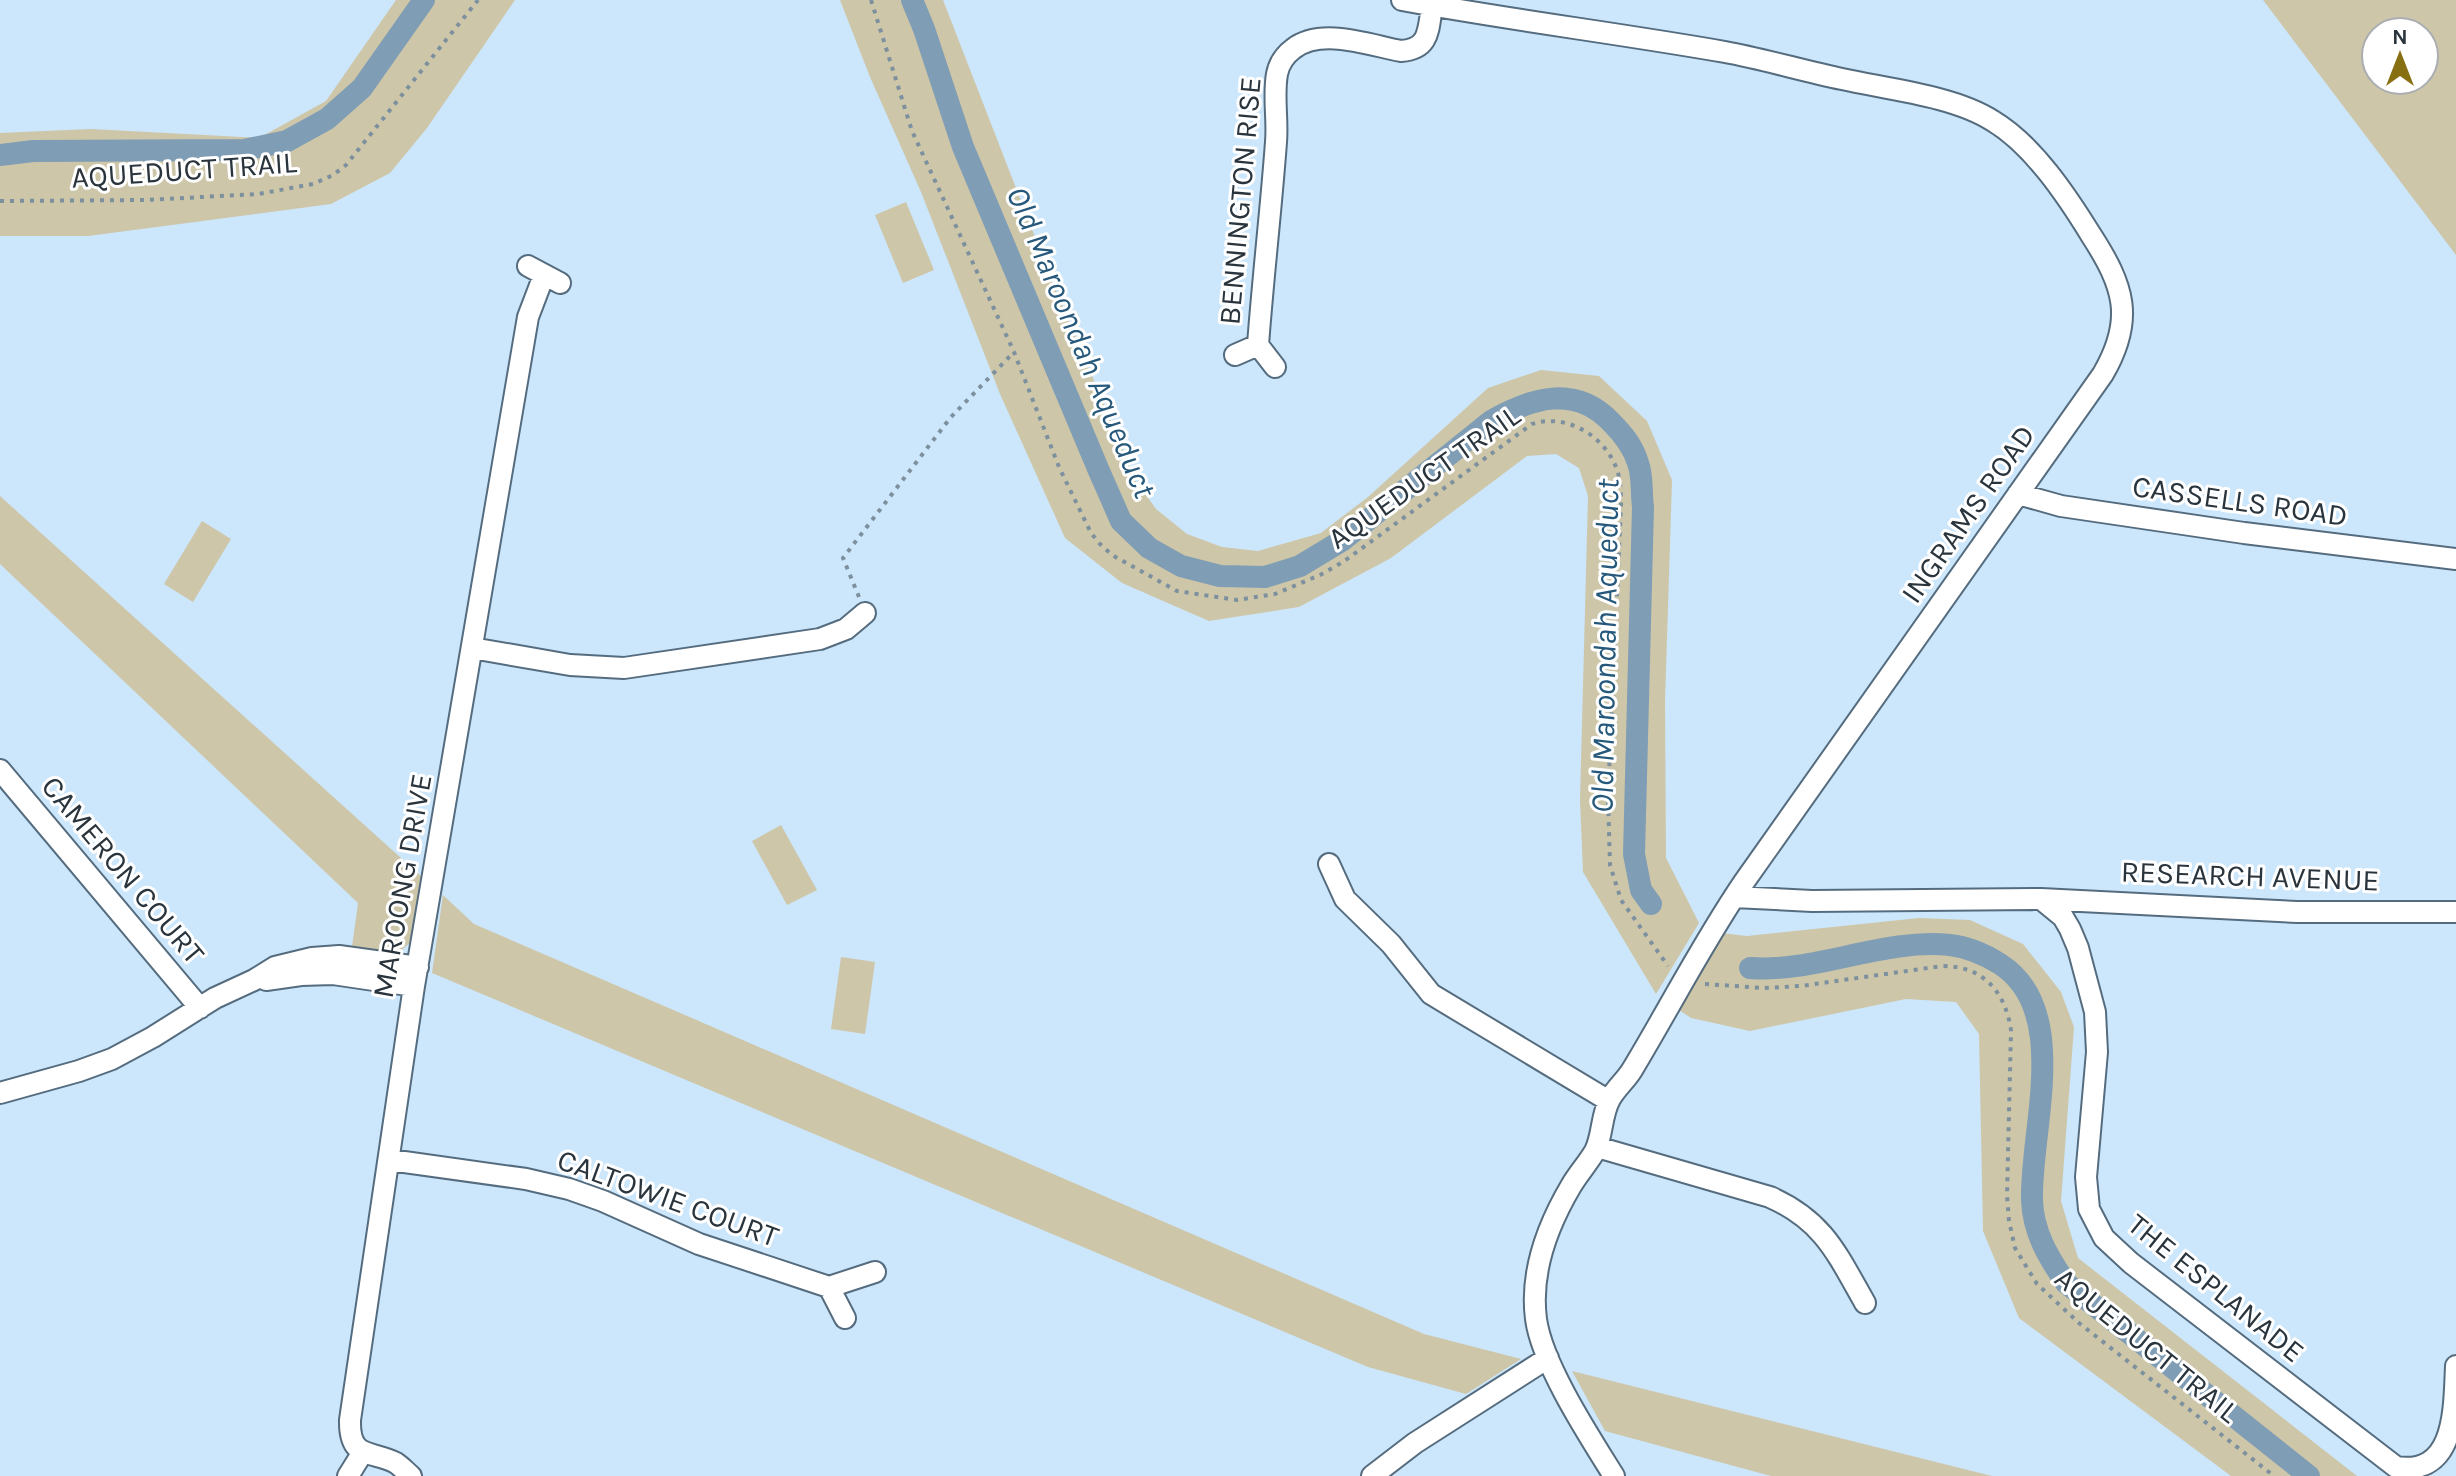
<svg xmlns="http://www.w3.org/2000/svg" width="2456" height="1476" font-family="Karla,sans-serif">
	<rect width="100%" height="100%" fill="#cce6fb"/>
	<path fill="#cec6a8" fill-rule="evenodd" d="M 396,0 L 515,0 L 427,128 L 390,173 L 331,204 L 88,236 L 0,236 L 0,133 L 91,129 L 259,138 L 326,101 Z
		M 840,0 L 943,0 L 1049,273 L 1136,481 L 1156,509 L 1187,534 L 1222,547 L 1258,551 L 1321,533 L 1368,497 L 1488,388 L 1541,370 L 1599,376 L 1647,421 L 1672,480 L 1665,702 L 1666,858 L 1699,923 L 1656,994 L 1583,872 L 1580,800 L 1588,496 L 1579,468 L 1556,454 L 1527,456 L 1391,558 L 1299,607 L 1209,621 L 1122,583 L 1065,538 L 1000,394 L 921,192 L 870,77 Z
		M 2263,0 L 2456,0 L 2456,255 ZM 2376,32 L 2424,32 L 2424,80 L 2376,80 Z
		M 906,202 L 934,270 L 903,283 L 875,215 Z
		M 0,496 L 422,877 L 411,942 L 396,955 L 352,947 L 358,903 L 0,564 Z
		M 202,521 L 231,539 L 193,602 L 164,584 Z
		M 781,825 L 817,890 L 787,905 L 752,841 Z
		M 443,895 L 474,924 L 1424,1334 L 1521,1359 L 1466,1394 L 1368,1367 L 432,973 Z
		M 1919,918 L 1970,920 L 2023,944 L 2061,992 L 2074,1027 L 2061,1201 L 2078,1258 L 2357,1476 L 2231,1476 L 2019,1318 L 1983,1231 L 1979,1034 L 1956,1002 L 1906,999 L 1750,1031 L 1691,1018 L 1679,1010 L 1721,933 L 1747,936 Z
		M 841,957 L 875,962 L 865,1034 L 831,1029 Z
		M 1572,1371 L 1992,1476 L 1771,1476 L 1605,1431 Z"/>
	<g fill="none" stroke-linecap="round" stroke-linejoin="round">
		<path stroke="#7f9db5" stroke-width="22" d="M 912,0 L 924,29 L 963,147 L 1099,471 L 1121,521 L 1149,548 L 1181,566 L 1220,576 L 1265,577 L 1300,566 L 1343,540 L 1491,421 C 1531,398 1575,384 1611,422 C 1623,434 1633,446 1638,463 C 1643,476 1641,493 1643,507 L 1634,854 L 1641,890 L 1651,904
			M 0,155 L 33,151 L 244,150 L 287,141 L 327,119 L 362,88 L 424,0
			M 1750,968 C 1817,973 1883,938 1950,945 C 1969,947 1984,954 2000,964 C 2072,1010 2030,1130 2032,1200 C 2033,1232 2048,1257 2066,1283 L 2309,1476"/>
		<g stroke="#556c7f" stroke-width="24">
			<path id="minor" d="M 1402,0 C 1509,20 1617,33 1725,52 C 1764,59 1803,71 1842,79 C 1887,89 1955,96 1993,121 C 2033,145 2067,196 2091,235 C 2124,286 2135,319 2103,374 L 1744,882 C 1703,942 1670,1007 1632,1070 C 1626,1080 1616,1088 1610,1099 C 1601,1115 1603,1135 1595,1151 C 1588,1163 1578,1174 1571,1186 C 1548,1225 1530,1273 1536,1319 C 1542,1364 1589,1436 1614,1476
				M 528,266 L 560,283
				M 1258,345 C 1263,277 1271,210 1276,142 C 1278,120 1273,96 1277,74 C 1279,64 1285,55 1293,49 C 1321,27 1369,45 1401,51 C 1430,49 1428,30 1432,6
				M 1235,355 L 1258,345 L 1275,367
				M 2018,494 L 2061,506 L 2244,533 L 2456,559
				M 472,648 L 570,665 L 624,668 L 820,639 L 846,629 L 865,613
				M 0,770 L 200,1008
				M 1329,864 L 1345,899 L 1391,944 L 1431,994 L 1609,1101
				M 1734,897 L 1812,901 L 2041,899 L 2297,912 L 2456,912
				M 2041,899 L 2063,917 L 2070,929 L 2078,948 L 2095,1012 L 2097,1052 L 2086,1177 L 2089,1209 L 2104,1238 L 2131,1263 L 2396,1467 C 2456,1476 2454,1409 2456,1366
				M 266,980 L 301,975 L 333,974 L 414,986
				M 0,1093 L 79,1071 L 112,1059 L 153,1037 L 215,998 L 254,980 L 275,967 L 312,958 L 339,956 L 418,967
				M 1597,1147 L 1770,1197 C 1824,1221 1837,1254 1865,1303
				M 390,1160 L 526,1179 L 569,1189 L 603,1201 L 699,1244 L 829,1287
				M 845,1318 L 829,1287 L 875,1272
				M 348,1476 L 363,1452
				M 411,1476 C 406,1472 402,1467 396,1463 C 373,1450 349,1461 350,1420 L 414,986 L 528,317 L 544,275
				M 1372,1476 L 1415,1443 L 1548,1358"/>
		</g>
		<path stroke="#7d909e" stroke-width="4" stroke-dasharray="4 6" stroke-linecap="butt" d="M 871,0 L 912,131 L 1014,352 L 1059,467 L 1091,533 L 1100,544 L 1112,555 L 1177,591 L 1237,600 L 1275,594 L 1320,575 L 1343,562 L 1532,424 C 1566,413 1603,435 1616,467 C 1621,479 1621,493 1621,506 L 1608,795 L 1610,865 L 1621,900 L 1668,966
			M 0,201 L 146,200 L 258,194 L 313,184 L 333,175 L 346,165 L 478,0
			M 859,597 L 843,558 L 951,417 L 1014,352
			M 1705,984 L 1764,988 L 1801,986 L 1942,966 C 1983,966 2005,991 2011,1030 L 2007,1196 L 2009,1221 L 2015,1248 L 2037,1284 L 2079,1323 L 2274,1476"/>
		<use href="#minor" stroke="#fff" stroke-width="20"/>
	</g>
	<g text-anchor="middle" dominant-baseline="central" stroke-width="6" stroke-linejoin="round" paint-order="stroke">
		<g font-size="30" fill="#2a343c" stroke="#fff">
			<text transform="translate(184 170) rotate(-4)">AQUEDUCT TRAIL</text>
			<text transform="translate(1240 201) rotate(-85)">BENNINGTON RISE</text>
			<text transform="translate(1424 477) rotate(-35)">AQUEDUCT TRAIL</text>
			<text transform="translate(2240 501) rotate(8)">CASSELLS ROAD</text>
			<text transform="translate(1968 514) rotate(-55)">INGRAMS ROAD</text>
			<text transform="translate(123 870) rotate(50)">CAMERON COURT</text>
			<text transform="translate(2250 876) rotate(2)">RESEARCH AVENUE</text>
			<text transform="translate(402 886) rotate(-80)">MAROONG DRIVE</text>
			<text transform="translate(668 1198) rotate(20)">CALTOWIE COURT</text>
			<text transform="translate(2216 1288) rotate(39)">THE ESPLANADE</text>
			<text transform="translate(2147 1345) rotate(39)">AQUEDUCT TRAIL</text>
		</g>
		<g font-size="32" font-style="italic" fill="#25587b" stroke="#fff">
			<text transform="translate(1081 342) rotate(67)">Old Maroondah Aqueduct</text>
			<text transform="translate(1605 646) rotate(-89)">Old Maroondah Aqueduct</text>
		</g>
	</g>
	<g transform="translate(2400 56)"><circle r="38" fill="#ffffff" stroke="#aaaeb1" stroke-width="2"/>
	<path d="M0-6L14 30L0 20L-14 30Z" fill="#877011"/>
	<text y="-12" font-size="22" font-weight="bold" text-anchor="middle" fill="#2a343c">N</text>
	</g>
</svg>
